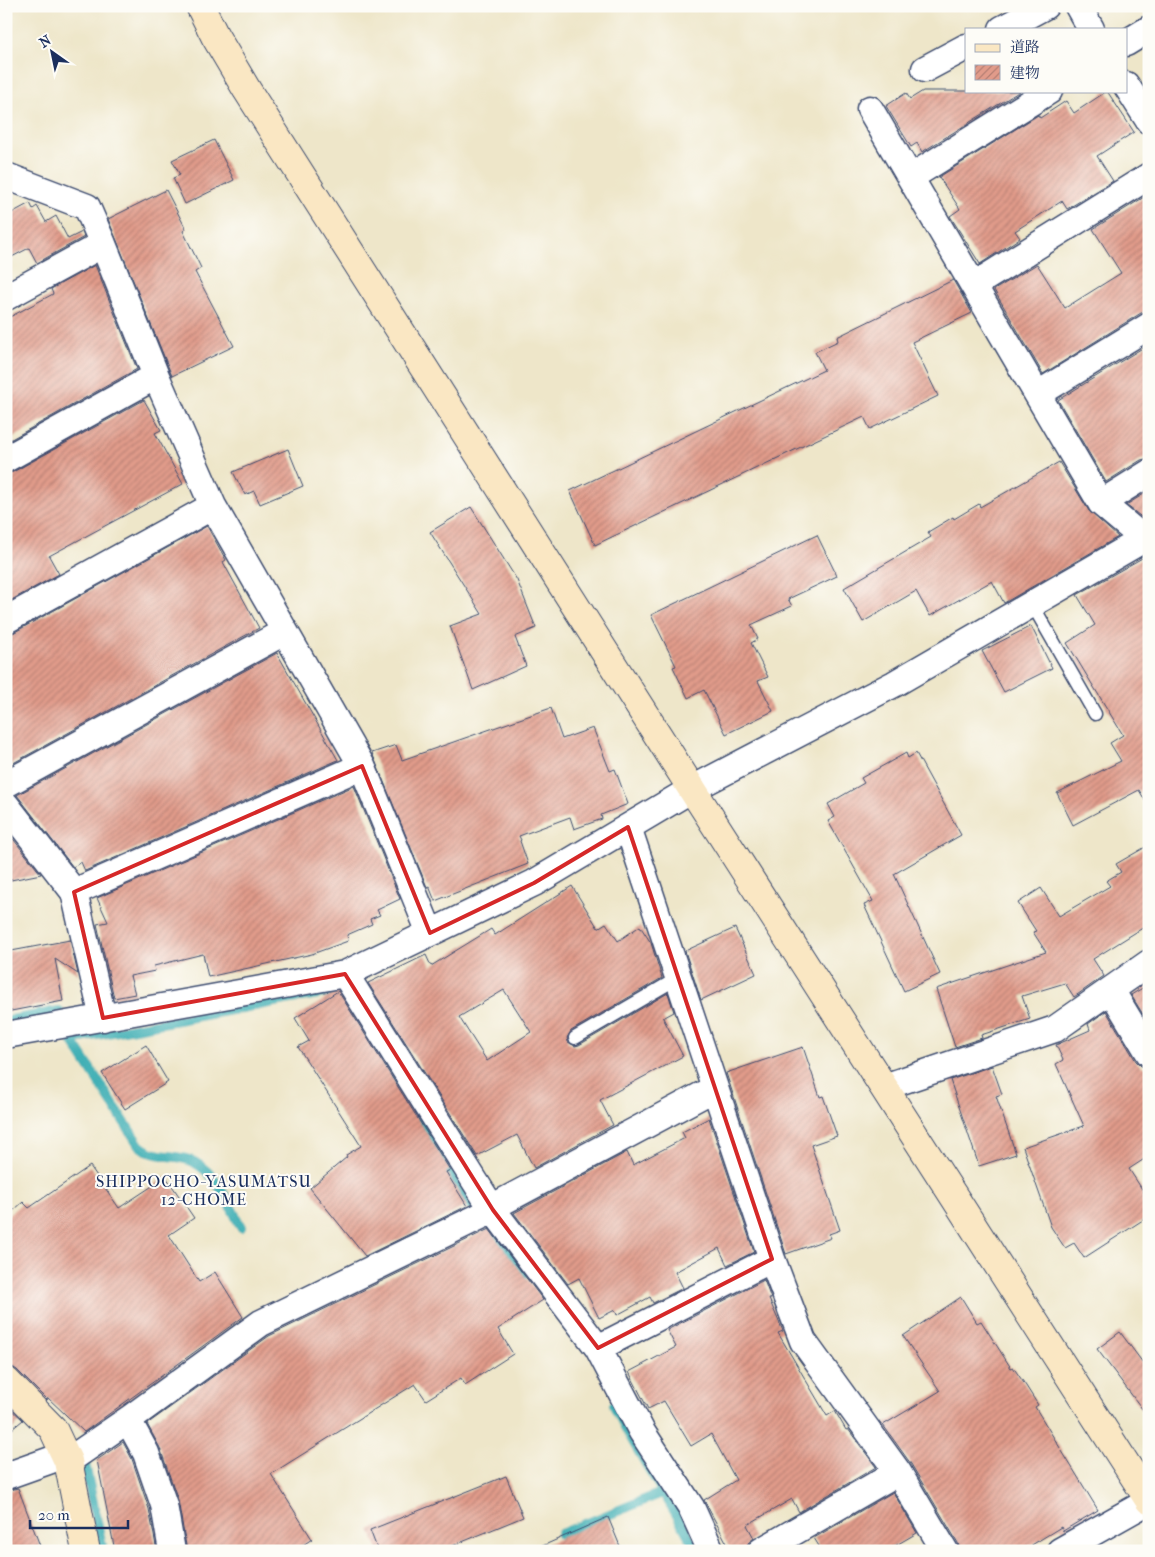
<svg xmlns="http://www.w3.org/2000/svg" width="1155" height="1557" font-family="'IM FELL French Canon','Noto Serif JP',serif">
	<defs>
		<pattern id="building-hatch" width="6" height="6" patternUnits="userSpaceOnUse" patternTransform="scale(1.25)"><rect width="6" height="6" fill="#e19b8a"/><path d="M-1 1l2-2M0 6l6-6M5 7l2-2" fill="none" stroke="#b67f74"/></pattern>
	</defs>
	<rect width="100%" height="100%" fill="#fdfcf7"/>
	<filter id="ink" filterUnits="userSpaceOnUse"><feTurbulence type="fractalNoise" baseFrequency=".02" numOctaves="2"/><feDisplacementMap in="SourceGraphic" scale="10" xChannelSelector="R" yChannelSelector="G"/><feConvolveMatrix kernelMatrix="1 2 1 2 8 2 1 2 1" color-interpolation-filters="sRGB"/></filter>
	<filter id="wash" filterUnits="userSpaceOnUse"><feTurbulence type="fractalNoise" baseFrequency=".0096" numOctaves="4" result="noise"/><feDisplacementMap in="SourceGraphic" scale="20" xChannelSelector="R" yChannelSelector="G"/><feGaussianBlur stdDeviation="1.12" result="paint"/><feColorMatrix in="noise" values="0 0 0 0 0 0 0 0 0 0 0 0 0 0 0 0 0 1.4 0 .05"/><feComposite in="paint" operator="in"/></filter>
	<g filter="url(#wash)">
		<rect width="100%" height="100%" fill="#eee6c9"/>
		<g fill="none" stroke-linecap="round" stroke-linejoin="round">
			<path stroke="#3caeb4" stroke-width="10" d="M 6,1021 L 59,1011
				M 361,1023 L 471,1205
				M 75,1039 L 340,990 L 347,1000
				M 73,1042 L 139,1145 C 156,1160 176,1153 194,1162 C 218,1175 229,1204 241,1227
				M 495,1238 L 525,1273
				M 614,1405 C 638,1456 671,1501 697,1551
				M 85,1464 L 103,1551
				M 561,1534 L 664,1492"/>
		</g>
		<g id="blocks">
			<path fill="url(#building-hatch)" fill-rule="evenodd" d="M 923,91 L 1020,91 L 922,152 L 917,143 L 911,147 L 886,106 L 906,93 L 910,99 Z
				M 1107,91 L 1134,132 L 1097,156 L 1113,181 L 1067,209 L 1062,201 L 1015,231 L 1020,238 L 980,264 L 950,216 L 960,209 L 939,177 L 1038,115 L 1040,118 L 1066,101 L 1074,113 Z
				M 214,140 L 234,180 L 185,204 L 173,178 L 180,175 L 172,160 Z
				M 166,190 L 186,229 L 183,231 L 201,268 L 195,272 L 234,346 L 172,376 L 108,219 Z
				M 1149,194 L 1149,311 L 1141,313 L 1043,374 L 994,290 L 1037,264 L 1065,308 L 1121,273 L 1093,229 Z
				M 30,203 L 33,209 L 37,206 L 46,222 L 56,216 L 68,239 L 82,232 L 84,237 L 37,263 L 29,248 L 6,260 L 6,216 Z
				M 95,265 L 137,369 L 6,442 L 6,319 L 53,294 L 51,289 Z
				M 953,280 L 972,313 L 912,342 L 938,396 L 870,429 L 864,417 L 595,545 L 570,491 L 824,370 L 815,352 L 838,341 L 837,337 Z
				M 1149,344 L 1149,458 L 1141,460 L 1106,482 L 1058,400 Z
				M 144,400 L 161,430 L 155,433 L 183,484 L 49,556 L 59,574 L 6,603 L 6,474 L 13,472 Z
				M 288,449 L 303,486 L 260,504 L 254,491 L 245,495 L 233,472 Z
				M 1059,462 L 1089,511 L 1118,537 L 1004,603 L 992,581 L 930,616 L 916,591 L 863,622 L 844,588 L 931,537 L 928,532 L 953,517 L 954,519 L 979,504 L 980,507 Z
				M 1149,491 L 1149,523 L 1126,505 Z
				M 471,507 L 517,580 L 536,628 L 515,637 L 526,666 L 473,690 L 450,626 L 482,614 L 430,532 Z
				M 207,526 L 226,560 L 223,562 L 259,628 L 6,767 L 6,635 L 13,633 Z
				M 817,535 L 837,576 L 788,599 L 792,606 L 751,625 L 758,639 L 751,643 L 768,677 L 758,681 L 773,711 L 726,734 L 704,690 L 688,698 L 673,667 L 676,666 L 651,615 Z
				M 1144,557 L 1149,558 L 1149,807 L 1139,790 L 1073,825 L 1057,793 L 1121,761 L 1110,743 L 1123,735 L 1067,643 L 1095,625 L 1077,595 Z
				M 1031,626 L 1052,668 L 1004,692 L 982,651 Z
				M 277,653 L 338,760 L 85,871 L 81,862 L 73,867 L 17,795 Z
				M 551,708 L 562,739 L 593,728 L 610,771 L 615,769 L 628,804 L 601,815 L 602,819 L 574,829 L 570,817 L 519,836 L 521,840 L 520,841 L 528,864 L 435,901 L 429,886 L 427,887 L 372,753 L 396,745 L 402,760 Z
				M 906,753 L 908,758 L 916,753 L 961,835 L 894,874 L 940,974 L 904,991 L 864,905 L 873,901 L 828,821 L 835,817 L 828,804 L 864,783 L 861,778 Z
				M 354,786 L 400,899 L 377,910 L 380,915 L 370,919 L 372,924 L 347,935 L 348,941 L 312,954 L 208,977 L 203,954 L 154,966 L 155,971 L 130,976 L 135,994 L 114,998 L 97,924 L 108,922 L 97,898 Z
				M 6,830 L 41,874 L 6,881 Z
				M 1149,845 L 1149,924 L 1093,959 L 1104,976 L 1074,997 L 1065,983 L 1022,996 L 1030,1019 L 981,1035 L 982,1038 L 955,1047 L 936,989 L 1046,952 L 1033,932 L 1036,931 L 1018,903 L 1041,888 L 1059,916 L 1110,886 L 1106,881 L 1121,872 L 1116,864 Z
				M 572,886 L 598,928 L 606,923 L 618,941 L 640,926 L 651,943 L 662,978 L 571,1031 L 567,1038 L 568,1042 L 575,1046 L 579,1045 L 668,993 L 674,1012 L 663,1018 L 683,1056 L 600,1100 L 613,1125 L 534,1168 L 517,1135 L 477,1156 L 368,983 L 426,955 L 431,966 L 491,929 L 495,935 ZM 504,990 L 531,1032 L 487,1061 L 459,1017 Z
				M 735,928 L 756,974 L 701,1000 L 685,951 Z
				M 70,940 L 78,974 L 55,959 L 63,1001 L 6,1012 L 6,952 Z
				M 1149,984 L 1149,1024 L 1131,995 Z
				M 338,991 L 450,1170 L 446,1172 L 467,1206 L 365,1256 L 310,1188 L 347,1157 L 346,1155 L 361,1146 L 298,1047 L 309,1041 L 295,1018 Z
				M 1106,1011 L 1136,1061 L 1141,1066 L 1149,1068 L 1149,1156 L 1129,1169 L 1149,1200 L 1149,1216 L 1084,1258 L 1074,1243 L 1065,1248 L 1051,1227 L 1023,1147 L 1084,1126 L 1056,1064 L 1063,1060 L 1056,1045 L 1090,1030 L 1088,1024 Z
				M 146,1045 L 168,1082 L 125,1109 L 102,1073 Z
				M 803,1047 L 820,1097 L 823,1096 L 837,1136 L 811,1145 L 840,1230 L 829,1234 L 831,1238 L 786,1254 L 726,1073 Z
				M 992,1066 L 1002,1094 L 996,1096 L 1016,1154 L 979,1166 L 950,1080 Z
				M 709,1118 L 754,1252 L 727,1265 L 719,1248 L 675,1272 L 683,1288 L 653,1303 L 650,1297 L 617,1315 L 615,1310 L 599,1318 L 579,1278 L 568,1284 L 514,1213 L 627,1152 L 633,1165 L 685,1138 L 682,1132 Z
				M 90,1166 L 119,1208 L 166,1177 L 194,1218 L 169,1235 L 199,1282 L 215,1272 L 243,1317 L 84,1432 L 48,1398 L 47,1400 L 17,1370 L 11,1366 L 6,1366 L 6,1217 L 23,1202 L 29,1208 Z
				M 489,1229 L 543,1300 L 498,1329 L 513,1354 L 465,1385 L 461,1378 L 426,1400 L 415,1384 L 271,1474 L 312,1539 L 294,1551 L 187,1551 L 178,1500 L 160,1448 L 147,1424 L 269,1336 Z
				M 764,1280 L 771,1299 L 769,1299 L 783,1331 L 778,1333 L 827,1416 L 835,1411 L 846,1430 L 848,1429 L 876,1467 L 799,1512 L 792,1499 L 747,1525 L 754,1538 L 748,1543 L 746,1551 L 731,1551 L 704,1500 L 736,1480 L 711,1434 L 691,1446 L 664,1401 L 648,1409 L 629,1372 L 676,1347 L 667,1330 Z
				M 961,1297 L 977,1323 L 981,1321 L 1011,1368 L 1013,1367 L 1026,1386 L 1038,1405 L 1035,1407 L 1098,1510 L 1063,1531 L 1061,1527 L 1022,1551 L 960,1551 L 958,1543 L 911,1464 L 883,1425 L 940,1391 L 903,1336 Z
				M 1120,1332 L 1149,1371 L 1149,1418 L 1097,1349 Z
				M 6,1404 L 23,1420 L 6,1434 Z
				M 123,1442 L 132,1459 L 149,1509 L 157,1551 L 115,1551 L 97,1460 Z
				M 506,1476 L 523,1517 L 440,1551 L 378,1551 L 370,1530 Z
				M 18,1488 L 42,1551 L 6,1551 L 6,1491 Z
				M 893,1492 L 917,1533 L 886,1551 L 822,1551 L 814,1538 Z
				M 608,1517 L 622,1551 L 531,1551 Z"/>
		</g>
	</g>
	<g filter="url(#ink)">
		<use href="#blocks" fill-opacity="0" stroke="#3b4a6e" stroke-width="1"/>
		<g fill="none" stroke-linecap="round" stroke-linejoin="round">
			<g stroke="#3b4a6e" stroke-width="15">
				<path id="lane" d="M 1032,604 L 1095,714
					M 575,1038 L 678,978"/>
			</g>
			<g stroke="#3b4a6e" stroke-width="29">
				<path id="street" d="M 1078,6 L 1091,29
					M 1002,29 L 1045,6
					M 1126,43 L 1149,29
					M 925,69 L 966,47
					M 1126,85 L 1149,121
					M 870,109 L 1101,503 L 1144,539
					M 6,176 L 87,207 L 103,244 L 6,297
					M 911,177 L 1049,91
					M 103,244 L 156,376 L 213,506 L 362,766 L 430,933
					M 974,285 L 1149,176
					M 1038,394 L 1149,326
					M 6,459 L 156,376
					M 1101,503 L 1149,473
					M 6,620 L 213,506
					M 6,784 L 284,632
					M 6,805 L 74,892
					M 345,974 L 493,1210 L 598,1348 L 642,1432 L 691,1507 L 711,1551
					M 1111,990 L 1149,1053
					M 103,1018 L 74,892 L 362,766
					M 6,1035 L 345,974 L 534,883 L 692,789 L 894,684 L 1144,539 L 1149,543
					M 884,1087 L 1055,1029 L 1149,963
					M 491,1208 L 715,1088
					M 772,1259 L 803,1341 L 898,1472 L 945,1551
					M 598,1348 L 772,1259 L 628,827
					M 128,1420 L 146,1453 L 164,1505 L 172,1551
					M 68,1461 L 129,1419 L 261,1323 L 493,1210
					M 6,1476 L 65,1455
					M 761,1551 L 898,1472
					M 1060,1551 L 1149,1501"/>
			</g>
			<g stroke="#3b4a6e" stroke-width="30">
				<path id="secondary" d="M 200,6 L 215,36 L 247,90 L 692,789 L 1149,1500
					M 6,1381 L 53,1429 L 68,1461 L 86,1551"/>
			</g>
			<use href="#lane" stroke="#fff" stroke-width="12"/>
			<use href="#street" stroke="#fff" stroke-width="26"/>
			<use href="#secondary" stroke="#fae7c3" stroke-width="28"/>
		</g>
	</g>
	<path fill="none" stroke="#d62828" stroke-width="4" stroke-linejoin="round" d="M 362,766 L 430,933 L 534,883 L 628,827 L 772,1259 L 598,1348 L 493,1210 L 345,974 L 103,1018 L 74,892 Z"/>
	<g text-anchor="middle" dominant-baseline="central" stroke-width="4" stroke-linejoin="round" paint-order="stroke">
		<g font-size="16" letter-spacing="1" fill="#1b2f5e" stroke="#fdfcf7">
			<text x="204" y="1181">SHIPPOCHO-YASUMATSU<tspan x="204" dy="18">12-CHOME</tspan></text>
		</g>
	</g>
	<rect width="1155" height="1557" fill="none" stroke="#fdfcf7" stroke-width="25"/>
	<rect x="965" y="28" width="162" height="65" fill="#fdfcf7" stroke="#a3aaba"/>
	<rect x="975" y="44" width="25" height="8" fill="#fae7c3" stroke="#a3aaba"/>
	<text x="1010" y="52" font-size="15" fill="#1b2f5e">道路</text>
	<rect x="975" y="65" width="25" height="15" fill="url(#building-hatch)" stroke="#a3aaba"/>
	<text x="1010" y="78" font-size="15" fill="#1b2f5e">建物</text>
	<g transform="translate(52 52) rotate(327)" stroke="#fdfcf7" stroke-width="4" paint-order="stroke">
	<path d="M0-4L9 19L0 12L-9 19Z" fill="#1b2f5e"/>
	<text y="-8" font-size="14" font-weight="bold" text-anchor="middle" fill="#1b2f5e">N</text>
	</g>
	<path d="M30 1520v8h98v-8" fill="none" stroke="#1b2f5e" stroke-width="2.5"/>
	<text x="38" y="1520" font-size="15" fill="#1b2f5e" stroke="#fdfcf7" stroke-width="4" paint-order="stroke">20 m</text>
</svg>
